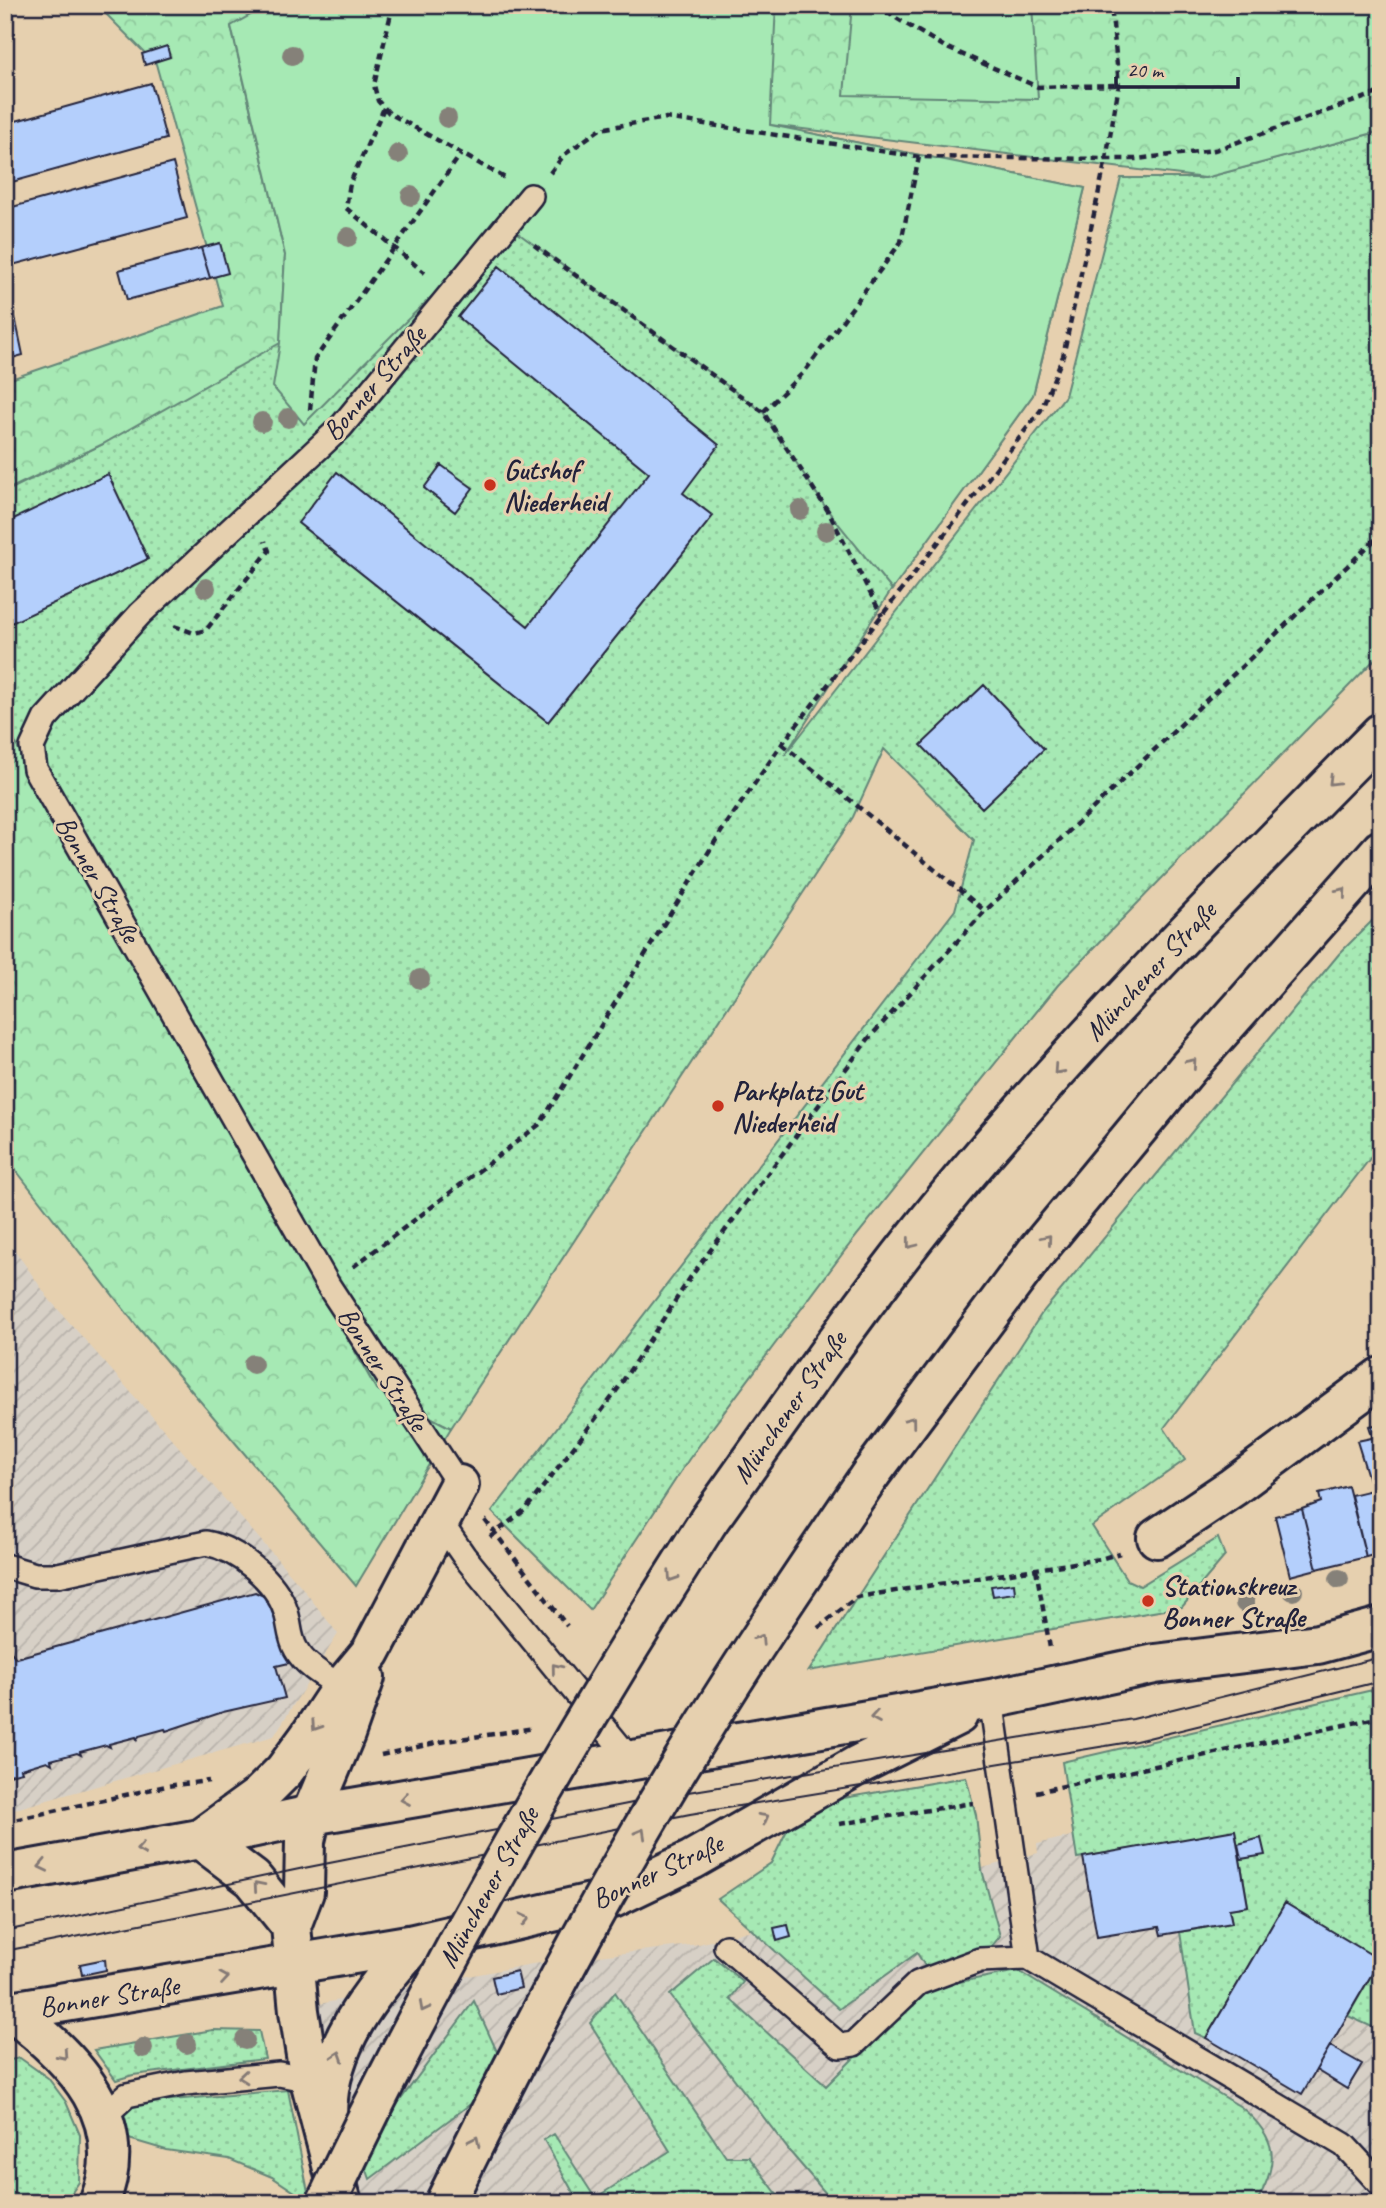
<svg xmlns="http://www.w3.org/2000/svg" width="1386" height="2208" font-family="Caveat,sans-serif">
	<defs>
		<pattern id="industrial-furrows" width="10" height="10" patternUnits="userSpaceOnUse" patternTransform="scale(1.75)"><rect width="10" height="10" fill="#d7d0c6"/><path d="M-1 1l2-2M0 10L10 0M9 11l2-2" fill="none" stroke="#b8b2ab"/></pattern>
		<pattern id="grass-dots" width="8" height="8" patternUnits="userSpaceOnUse" patternTransform="scale(1.75)"><rect width="8" height="8" fill="#a6e9b4"/><path d="M2 2h.1M6 6h.1" fill="none" stroke="#8fc89c" stroke-width="1.8" stroke-linecap="round"/></pattern>
		<pattern id="forest-crowns" width="20" height="18" patternUnits="userSpaceOnUse" patternTransform="scale(1.75)"><rect width="20" height="18" fill="#a6e9b4"/><path d="M2 6a3 3 0 1 1 6 0M12 15a3 3 0 1 1 6 0" fill="none" stroke="#8fc89c"/></pattern>
	</defs>
	<rect width="100%" height="100%" fill="#e6d0af"/>
	<filter id="ink" filterUnits="userSpaceOnUse"><feTurbulence type="fractalNoise" baseFrequency=".0143" numOctaves="2"/><feDisplacementMap in="SourceGraphic" scale="14" xChannelSelector="R" yChannelSelector="G"/><feConvolveMatrix kernelMatrix="1 2 1 2 8 2 1 2 1" color-interpolation-filters="sRGB"/></filter>
	<g filter="url(#ink)">
		<path fill="url(#industrial-furrows)" d="M 5,1236 L 49,1299 L 300,1585 L 338,1634 L 274,1736 L 5,1812 Z
			M 1381,1763 L 1381,2203 L 358,2203 L 319,2004 L 532,1964 L 699,1944 L 1038,1853 L 1037,1844 Z"/>
		<path fill="url(#grass-dots)" stroke="#648678" stroke-width="2" d="M 268,5 L 770,125 L 1085,188 L 1033,395 L 892,589 L 785,755 L 1065,396 L 1121,178 L 1205,178 L 1381,131 L 1381,653 L 1058,985 L 846,1249 L 689,1459 L 590,1610 L 492,1512 L 955,910 L 974,840 L 884,749 L 853,817 L 451,1428 L 376,1389 L 5,725 L 5,492 L 103,444 L 285,255 L 231,26 Z
			M 1381,912 L 1381,1144 L 1164,1428 L 1185,1460 L 1092,1526 L 1127,1580 L 1140,1586 L 1218,1538 L 1225,1556 L 1182,1607 L 809,1671 L 1042,1313 L 1339,954 Z
			M 1381,1688 L 1381,2031 L 1348,2016 L 1380,1960 L 1285,1903 L 1206,2038 L 1195,2033 L 1180,1932 L 1232,1923 L 1229,1909 L 1248,1906 L 1235,1831 L 1077,1858 L 1062,1762 Z
			M 966,1777 L 976,1815 L 982,1870 L 1000,1936 L 988,1951 L 928,1971 L 917,1953 L 839,2009 L 718,1899 L 771,1863 L 790,1824 L 832,1800 Z
			M 714,1958 L 743,1982 L 730,1999 L 826,2086 L 922,1989 L 1018,1971 L 1241,2107 C 1278,2138 1280,2162 1256,2203 L 834,2203 L 791,2153 L 670,1995 Z
			M 615,1992 L 726,2157 L 749,2157 L 784,2203 L 645,2203 L 633,2196 L 627,2203 L 579,2203 L 544,2140 L 554,2134 L 595,2198 L 670,2151 L 590,2023 Z
			M 474,2001 L 508,2076 L 370,2179 L 361,2153 Z
			M 213,2030 L 259,2031 L 265,2059 L 133,2075 L 116,2080 L 94,2050 Z
			M 20,2058 L 48,2078 L 66,2102 L 80,2135 L 79,2182 L 65,2203 L 5,2203 L 5,2061 Z
			M 288,2090 L 310,2202 L 272,2177 L 229,2159 L 166,2150 L 122,2137 L 121,2112 L 137,2103 Z"/>
		<path fill="url(#forest-crowns)" stroke="#648678" stroke-width="2" d="M 97,5 L 268,5 L 231,27 L 285,255 L 280,343 L 103,444 L 5,491 L 5,381 L 223,306 L 156,64 Z
			M 457,5 L 1381,5 L 1381,131 L 1205,178 L 770,125 Z
			M 5,725 L 376,1389 L 451,1428 L 356,1586 L 136,1325 L 5,1156 Z"/>
		<path fill="#a6e9b4" stroke="#648678" stroke-width="2" d="M 268,5 L 776,5 L 770,125 L 1085,188 L 1033,395 L 892,590 L 828,511 L 763,412 L 507,225 L 402,325 L 304,424 L 273,387 L 280,343 L 285,255 L 231,26 Z
			M 852,5 L 1032,5 L 1038,99 L 844,95 Z"/>
		<path fill="#b4cffc" stroke="#22223b" stroke-width="2" d="M 167,46 L 170,57 L 145,65 L 142,54 Z
			M 151,83 L 166,139 L 5,184 L 5,124 Z
			M 173,163 L 187,218 L 5,267 L 5,209 Z
			M 220,243 L 228,273 L 210,278 L 201,248 Z
			M 201,248 L 210,278 L 127,300 L 119,270 Z
			M 499,266 L 719,445 L 683,493 L 713,516 L 548,722 L 298,523 L 337,472 L 528,626 L 649,473 L 458,317 Z
			M 13,307 L 23,355 L 5,360 L 5,309 Z
			M 441,465 L 473,488 L 455,512 L 424,488 Z
			M 108,474 L 148,559 L 5,626 L 5,523 Z
			M 984,685 L 1044,749 L 982,808 L 921,745 Z
			M 1381,1424 L 1381,1436 L 1373,1438 L 1369,1426 Z
			M 1381,1436 L 1381,1480 L 1370,1483 L 1357,1441 Z
			M 1381,1480 L 1381,1553 L 1366,1557 L 1351,1495 L 1372,1490 L 1370,1483 Z
			M 1348,1486 L 1366,1557 L 1317,1569 L 1302,1509 L 1321,1502 L 1319,1494 Z
			M 1302,1509 L 1317,1569 L 1290,1576 L 1275,1516 Z
			M 1014,1583 L 1015,1593 L 993,1596 L 991,1586 Z
			M 255,1592 L 268,1598 L 289,1663 L 276,1666 L 285,1698 L 223,1712 L 166,1731 L 165,1729 L 139,1736 L 137,1740 L 136,1737 L 109,1744 L 110,1747 L 106,1745 L 80,1752 L 81,1755 L 77,1753 L 51,1760 L 52,1764 L 47,1761 L 21,1769 L 22,1772 L 5,1776 L 5,1644 L 16,1658 Z
			M 1235,1830 L 1248,1906 L 1229,1909 L 1232,1923 L 1161,1935 L 1159,1927 L 1097,1937 L 1083,1857 Z
			M 1261,1838 L 1265,1855 L 1241,1859 L 1238,1844 Z
			M 1285,1903 L 1380,1960 L 1302,2094 L 1206,2038 Z
			M 788,1925 L 791,1937 L 777,1941 L 774,1928 Z
			M 105,1959 L 106,1970 L 82,1975 L 80,1964 Z
			M 517,1971 L 521,1988 L 496,1994 L 492,1977 Z
			M 1330,2046 L 1362,2064 L 1347,2089 L 1316,2070 Z"/>
		<g fill="none" stroke-linecap="round" stroke-linejoin="round">
			<g stroke="#22223b" stroke-width="28">
				<path id="lane" d="M 459,1485 L 328,1285 L 35,769 L 32,747 L 45,719 L 140,614 L 341,427 L 531,196
					M 439,1520 L 464,1556 L 630,1759
					M 5,1566 L 35,1575 L 58,1575 L 206,1543 C 237,1549 276,1580 286,1612 C 290,1624 289,1637 296,1649 C 305,1666 326,1677 342,1687
					M 991,1699 L 1028,1958 L 1344,2145 L 1381,2185
					M 726,1947 L 840,2046 L 854,2044 L 918,1983 L 980,1960 L 1028,1958
					M 103,2117 L 127,2095 L 186,2083 L 279,2074 L 310,2080"/>
			</g>
			<g stroke="#22223b" stroke-width="44">
				<path id="street" d="M 1157,1538 L 1233,1487 L 1381,1377
					M 311,1815 L 345,1734 L 365,1677
					M 200,1839 L 258,1797 L 284,1771 L 309,1737 L 342,1687 L 371,1652 L 459,1485"/>
			</g>
			<g stroke="#22223b" stroke-width="44">
				<path id="secondary" d="M 200,1839 L 253,1879 L 291,1926 L 299,2011 L 310,2080 L 342,2203
					M 5,1874 L 200,1839 L 311,1815 L 991,1699 L 1155,1664 L 1318,1644 L 1381,1627
					M 291,1926 L 304,1892 L 305,1841 L 311,1815
					M 11,2011 C 73,2058 134,2119 99,2203
					M 5,2012 L 414,1944 L 613,1898 L 692,1860 L 858,1765 L 958,1715
					M 327,2114 C 328,2044 370,1994 414,1944"/>
			</g>
			<g stroke="#22223b" stroke-width="44">
				<path id="highway" d="M 870,1475 L 1036,1252 L 1187,1069 L 1381,850
					M 709,1520 C 795,1400 879,1276 975,1164 C 1103,1014 1242,874 1381,733"/>
			</g>
			<path stroke="#22223b" stroke-width="4.5" stroke-dasharray="7 5" stroke-linecap="butt" d="M 393,5 L 374,85 L 378,101 L 389,113 L 505,178
				M 886,12 L 945,47 L 1038,87 L 1119,85
				M 384,108 L 350,183 L 346,208 L 425,273
				M 550,173 L 564,155 L 600,129 L 666,118 L 919,157
				M 534,245 L 763,412 L 828,511 L 882,616
				M 310,410 L 315,359 L 461,154
				M 763,412 L 805,371 L 901,242 L 919,157 L 1106,159 L 1119,85 L 1111,5
				M 174,626 L 194,633 L 206,630 L 269,551 L 265,541
				M 782,744 L 985,911
				M 353,1267 L 540,1124 L 721,832 L 782,744 L 1041,410 L 1063,356 L 1106,159 L 1136,159 L 1215,150 L 1381,92
				M 485,1520 L 567,1626
				M 490,1537 L 526,1509 L 613,1396 L 692,1275 L 869,1038 L 985,911 L 1381,534
				M 1036,1569 L 1050,1648
				M 818,1628 L 857,1597 L 1100,1559 L 1120,1553
				M 381,1755 L 440,1742 L 534,1728
				M 1036,1792 L 1381,1717
				M 5,1822 L 166,1786 L 209,1781
				M 839,1824 L 973,1803"/>
			<use href="#lane" stroke="#e6d0af" stroke-width="23"/>
			<use href="#street" stroke="#e6d0af" stroke-width="38"/>
			<use href="#secondary" stroke="#e6d0af" stroke-width="38"/>
			<use href="#highway" stroke="#e6d0af" stroke-width="38"/>
			<path stroke="#22223b" stroke-width="2" d="M 5,1931 L 304,1868 L 688,1792 L 1133,1719 L 1381,1657
				M 5,1951 L 690,1814 L 1136,1741 L 1381,1681"/>
			<g stroke="#22223b" stroke-width="44" stroke-linecap="butt">
				<path id="highway-bridge" d="M 326,2203 C 438,1966 568,1740 709,1520
					M 445,2203 C 515,2060 588,1918 670,1782 C 733,1677 801,1576 870,1475"/>
			</g>
			<use href="#highway-bridge" stroke="#e6d0af" stroke-width="38"/>
		</g>
		<g fill="#858179">
			<circle cx="292" cy="55" r="10"/>
			<circle cx="447" cy="118" r="10"/>
			<circle cx="398" cy="154" r="10"/>
			<circle cx="411" cy="196" r="10"/>
			<circle cx="348" cy="237" r="10"/>
			<circle cx="288" cy="418" r="10"/>
			<circle cx="262" cy="422" r="10"/>
			<circle cx="800" cy="510" r="10"/>
			<circle cx="826" cy="531" r="10"/>
			<circle cx="206" cy="588" r="10"/>
			<circle cx="420" cy="979" r="10"/>
			<circle cx="253" cy="1364" r="10"/>
			<circle cx="1339" cy="1579" r="10"/>
			<circle cx="1293" cy="1591" r="10"/>
			<circle cx="1245" cy="1603" r="10"/>
			<circle cx="245" cy="2040" r="10"/>
			<circle cx="187" cy="2044" r="10"/>
			<circle cx="143" cy="2048" r="10"/>
		</g>
		<defs><path id="oneway-chevron" d="M-2-3.5L2.5 0L-2 3.5" fill="none" stroke-width="1.6" stroke-linecap="round" stroke-linejoin="round" transform="scale(1.75)"/></defs>
		<g stroke="#847975">
			<use href="#oneway-chevron" transform="translate(1333 781) rotate(135)"/>
			<use href="#oneway-chevron" transform="translate(1342 892) rotate(-49)"/>
			<use href="#oneway-chevron" transform="translate(1192 1063) rotate(-49)"/>
			<use href="#oneway-chevron" transform="translate(1058 1070) rotate(132)"/>
			<use href="#oneway-chevron" transform="translate(1047 1239) rotate(-50)"/>
			<use href="#oneway-chevron" transform="translate(911 1244) rotate(128)"/>
			<use href="#oneway-chevron" transform="translate(911 1421) rotate(-53)"/>
			<use href="#oneway-chevron" transform="translate(672 1577) rotate(123)"/>
			<use href="#oneway-chevron" transform="translate(760 1639) rotate(-57)"/>
			<use href="#oneway-chevron" transform="translate(556 1668) rotate(-129)"/>
			<use href="#oneway-chevron" transform="translate(875 1717) rotate(171)"/>
			<use href="#oneway-chevron" transform="translate(316 1726) rotate(123)"/>
			<use href="#oneway-chevron" transform="translate(405 1799) rotate(170)"/>
			<use href="#oneway-chevron" transform="translate(764 1818) rotate(-29)"/>
			<use href="#oneway-chevron" transform="translate(641 1833) rotate(-61)"/>
			<use href="#oneway-chevron" transform="translate(141 1849) rotate(171)"/>
			<use href="#oneway-chevron" transform="translate(43 1866) rotate(168)"/>
			<use href="#oneway-chevron" transform="translate(258 1886) rotate(-131)"/>
			<use href="#oneway-chevron" transform="translate(525 1919) rotate(-13)"/>
			<use href="#oneway-chevron" transform="translate(224 1978) rotate(-9)"/>
			<use href="#oneway-chevron" transform="translate(424 2007) rotate(118)"/>
			<use href="#oneway-chevron" transform="translate(63 2055) rotate(48)"/>
			<use href="#oneway-chevron" transform="translate(338 2056) rotate(-72)"/>
			<use href="#oneway-chevron" transform="translate(243 2077) rotate(175)"/>
			<use href="#oneway-chevron" transform="translate(475 2141) rotate(-64)"/>
		</g>
	</g>
	<g fill="#c8321e" stroke="#e6d0af" stroke-width="2.5">
		<circle cx="490" cy="485" r="7"/>
		<circle cx="718" cy="1106" r="7"/>
		<circle cx="1148" cy="1601" r="7"/>
	</g>
	<g text-anchor="middle" dominant-baseline="central" stroke-width="6" stroke-linejoin="round" paint-order="stroke">
		<g font-size="28" fill="#22223b" stroke="#e6d0af">
			<text transform="translate(374 383) rotate(-49)">Bonner Straße</text>
			<text transform="translate(98 879) rotate(60)">Bonner Straße</text>
			<text transform="translate(1150 971) rotate(-47)">Münchener Straße</text>
			<text transform="translate(383 1369) rotate(57)">Bonner Straße</text>
			<text transform="translate(789 1407) rotate(-55)">Münchener Straße</text>
			<text transform="translate(657 1871) rotate(-25)">Bonner Straße</text>
			<text transform="translate(488 1887) rotate(-61)">Münchener Straße</text>
			<text transform="translate(109 1996) rotate(-9)">Bonner Straße</text>
		</g>
		<g font-size="28" font-weight="bold" fill="#22223b" stroke="#e6d0af" text-anchor="start">
			<text x="504" y="469">Gutshof<tspan x="504" dy="32">Niederheid</tspan></text>
			<text x="732" y="1090">Parkplatz Gut<tspan x="732" dy="32">Niederheid</tspan></text>
			<text x="1162" y="1585">Stationskreuz<tspan x="1162" dy="32">Bonner Straße</tspan></text>
		</g>
	</g>
	<rect width="1386" height="2208" fill="none" stroke="#e6d0af" stroke-width="28"/>
	<rect x="14" y="14" width="1358" height="2180" fill="none" stroke="#22223b" stroke-width="2.5" filter="url(#ink)"/>
	<path d="M1116 77v10h122v-10" fill="none" stroke="#22223b" stroke-width="3.5"/>
	<text x="1127" y="77" font-size="21" fill="#22223b" stroke="#e6d0af" stroke-width="5" paint-order="stroke">20 m</text>
</svg>
